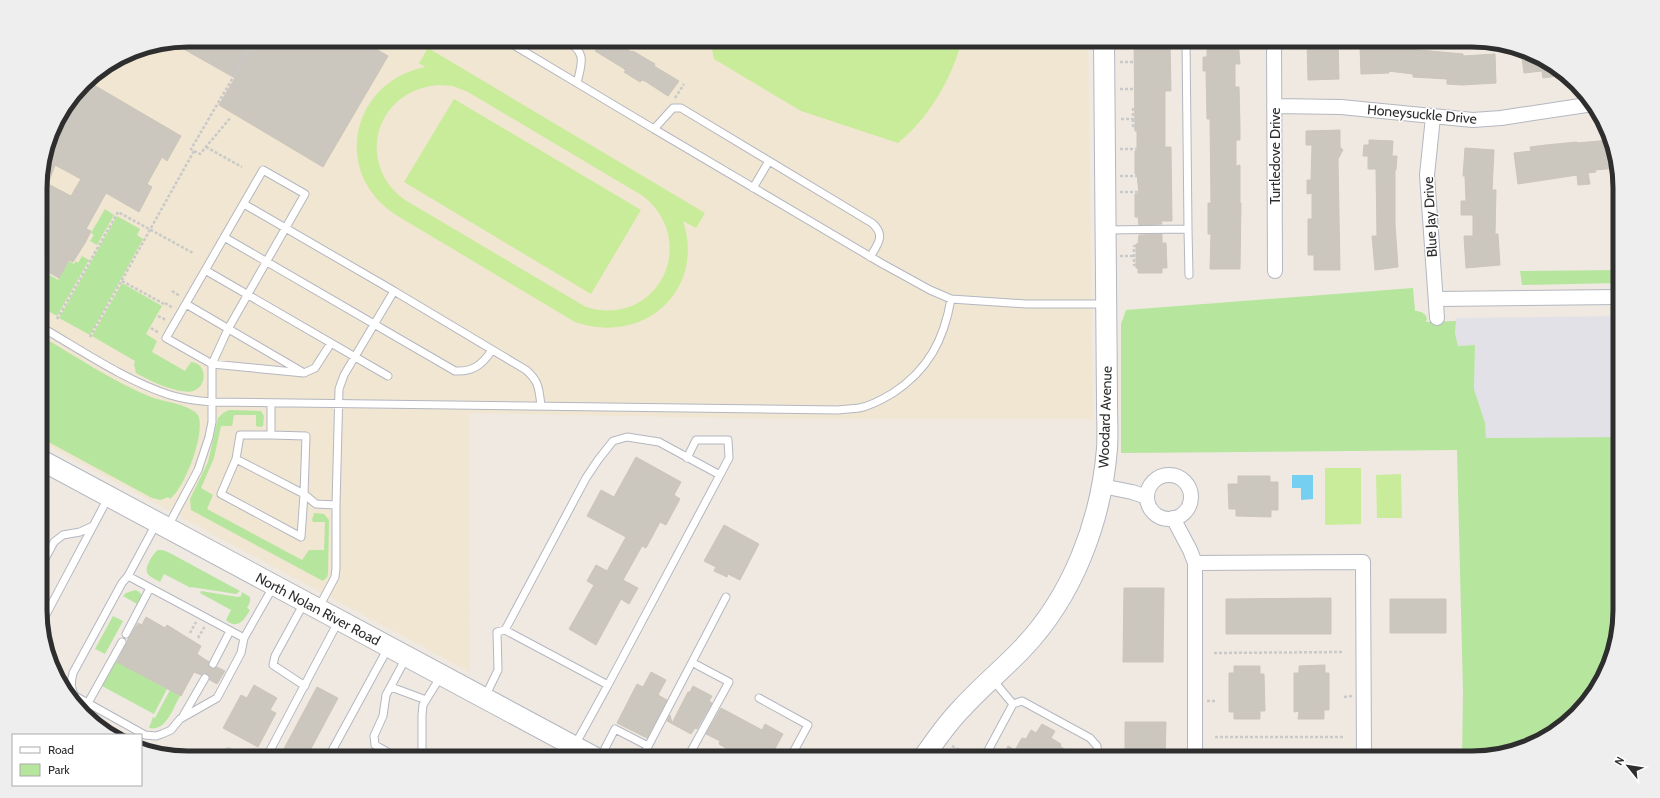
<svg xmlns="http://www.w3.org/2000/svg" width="1660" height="798" font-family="Cabin,sans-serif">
	<rect width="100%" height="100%" fill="#efe9e1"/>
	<path fill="#e3e1e8" d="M 1619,316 L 1620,437 L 1486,438 L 1485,423 L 1474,389 L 1475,345 L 1458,346 L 1455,333 L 1456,318 Z"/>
	<path fill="#f0e6d1" d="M 188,40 L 1088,40 L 1093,419 L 773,419 L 469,413 L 470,672 L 41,442 L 40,178 L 55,122 L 90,77 L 131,51 Z"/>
	<path fill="#b6e59e" d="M 105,209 L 114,215 L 97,245 L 90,241 L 94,235 L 91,233 Z
		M 117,216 L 140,229 L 137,235 L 143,239 L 90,335 L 59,318 Z
		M 82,256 L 89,260 L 57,316 L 41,307 L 41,270 L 58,280 L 69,261 L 74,264 L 76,261 L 78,263 Z
		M 1619,270 L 1619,283 L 1522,285 L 1520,271 Z
		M 122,283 L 162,306 L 146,334 L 157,341 L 152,352 L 185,371 L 191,362 C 207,363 208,386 193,391 C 179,395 148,380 136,373 L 134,364 L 135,361 L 92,336 Z
		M 1413,288 L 1415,311 C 1420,311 1426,313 1427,319 L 1426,322 L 1456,321 L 1455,333 L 1458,346 L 1475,345 L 1474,389 L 1485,423 L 1486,438 L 1620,437 L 1620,610 L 1609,667 L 1589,700 L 1555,733 L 1519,750 L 1482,758 L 1462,758 L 1463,691 L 1457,450 L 1121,453 L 1121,324 L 1126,310 Z
		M 41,336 C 77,357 112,381 151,397 C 164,402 189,404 198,415 C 206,433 185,487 170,499 L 168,497 L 161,500 L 152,498 L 41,438 Z
		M 229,410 L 261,411 L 264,416 L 263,426 L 261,427 L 256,426 L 256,415 L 234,415 L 232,426 L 221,426 L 214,458 L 201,488 L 213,495 L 207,509 L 302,560 L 309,550 L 324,550 L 325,522 L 313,522 L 312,520 L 314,513 L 324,514 L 329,520 L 328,574 L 327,577 L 323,581 L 191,510 L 190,499 L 208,462 L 218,418 L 223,413 Z
		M 158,550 L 162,550 L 168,552 L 240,591 L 236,594 L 191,587 L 191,588 L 164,574 L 160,582 C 149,576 142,574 150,560 C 152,556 154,553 158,550 Z
		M 135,590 L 138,591 L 141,594 L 141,598 L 137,604 L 123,596 L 126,593 Z
		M 201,591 L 238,597 L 241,596 L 242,592 L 250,597 L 250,602 L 247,608 L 250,610 C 244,620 238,630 226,620 L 231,610 L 200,593 Z
		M 113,616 L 123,621 L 105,654 L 95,649 Z
		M 116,661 L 167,689 L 154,714 L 102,686 Z
		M 170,690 L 180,696 C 173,708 166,732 149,728 L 153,717 L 155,718 Z"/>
	<path fill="#c9ec9a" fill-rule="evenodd" d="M 713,40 L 962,40 C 952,78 929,118 898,143 L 801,111 L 714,59 L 711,44 Z
		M 428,48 L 705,213 L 696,228 L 683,221 C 706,291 643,346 575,322 L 396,215 C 331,173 351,82 425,67 L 419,63 ZM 439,85 L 453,86 L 468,92 L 643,196 C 701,242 657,329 586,307 L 405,200 C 354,163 376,89 439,85 Z
		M 454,99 L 641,210 L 591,294 L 404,182 Z
		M 1325,468 L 1361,468 L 1361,524 L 1325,525 Z
		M 1401,474 L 1402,518 L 1377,518 L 1376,475 Z"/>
	<path fill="#75cff0" d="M 1292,475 L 1313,475 L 1313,499 L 1301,500 L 1301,488 L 1292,488 Z"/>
	<path fill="#cbc7bf" stroke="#cbc5ba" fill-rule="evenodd" d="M 188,40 L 380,40 L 376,49 L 388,56 L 323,167 L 219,105 L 235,78 L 173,43 Z
		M 603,40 L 609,40 L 624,49 L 625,48 L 632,52 L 633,51 L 655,64 L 654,66 L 679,81 L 668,96 L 645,81 L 642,80 L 640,82 L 624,72 L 626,71 L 623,68 L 595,51 Z
		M 1134,40 L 1170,40 L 1171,91 L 1165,91 L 1165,147 L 1171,147 L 1172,221 L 1161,221 L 1162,224 L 1139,225 L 1138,217 L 1135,217 L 1135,194 L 1139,194 L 1137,174 L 1135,174 L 1135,151 L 1137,151 L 1137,131 L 1135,131 Z
		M 1207,40 L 1238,40 L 1240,64 L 1235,64 L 1235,87 L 1239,87 L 1240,127 L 1240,140 L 1236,140 L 1236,166 L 1240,165 L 1240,203 L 1241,203 L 1240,269 L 1210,269 L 1211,234 L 1208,234 L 1208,203 L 1211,203 L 1210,119 L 1207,119 L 1206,71 L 1203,71 L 1203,57 L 1207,57 Z
		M 1307,40 L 1338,40 L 1339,79 L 1308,80 Z
		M 1387,45 L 1387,47 L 1463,54 L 1463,56 L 1495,54 L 1496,83 L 1462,85 L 1447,84 L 1447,79 L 1413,77 L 1413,74 L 1388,71 L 1389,73 L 1361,74 L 1360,46 Z
		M 1521,50 L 1529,51 L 1559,68 L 1556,69 L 1557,76 L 1543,78 L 1542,71 L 1524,73 Z
		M 87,81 L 181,136 L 167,161 L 162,157 L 147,184 L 152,187 L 139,212 L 106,193 L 86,229 L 91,231 L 85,243 L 73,262 L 69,260 L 59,278 L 41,268 L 40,178 L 55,122 ZM 55,165 L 81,179 L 71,196 L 48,184 Z
		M 1340,130 L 1340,147 L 1343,150 L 1338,159 L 1340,270 L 1314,270 L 1314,255 L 1308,255 L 1308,219 L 1312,219 L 1312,193 L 1307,194 L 1307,180 L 1311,180 L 1312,145 L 1306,145 L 1306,131 Z
		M 1369,140 L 1393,141 L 1392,156 L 1397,156 L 1396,170 L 1395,170 L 1395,224 L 1398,267 L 1375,270 L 1372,236 L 1377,236 L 1376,169 L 1368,169 L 1368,156 L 1363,156 L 1364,145 L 1369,145 Z
		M 1611,140 L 1618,168 L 1595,170 L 1596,172 L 1588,173 L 1590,184 L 1578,185 L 1577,175 L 1518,184 L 1514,153 L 1531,151 L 1530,147 L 1546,145 L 1577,142 L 1577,143 Z
		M 1465,148 L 1494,150 L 1492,190 L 1496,190 L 1495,234 L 1498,234 L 1500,265 L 1466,268 L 1464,236 L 1473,236 L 1473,215 L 1461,215 L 1461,201 L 1466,201 L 1465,176 L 1463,176 Z
		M 1162,234 L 1162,243 L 1166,243 L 1167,268 L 1162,268 L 1162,273 L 1138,273 L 1138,268 L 1136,268 L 1136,244 L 1138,244 L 1139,235 Z
		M 636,457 L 681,482 L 674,495 L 680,499 L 666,525 L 660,522 L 646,548 L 642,546 L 623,580 L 638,588 L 629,604 L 621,599 L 596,645 L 569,629 L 594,585 L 587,581 L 596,565 L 607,571 L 626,537 L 587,516 L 601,490 L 614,497 Z
		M 1238,476 L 1270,476 L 1270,482 L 1278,482 L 1278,510 L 1271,510 L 1271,517 L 1236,516 L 1236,509 L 1229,509 L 1228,484 L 1238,484 Z
		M 724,525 L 759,544 L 740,580 L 728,574 L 727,577 L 714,571 L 716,567 L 704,561 Z
		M 1124,588 L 1164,588 L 1163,662 L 1123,662 Z
		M 1331,598 L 1331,634 L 1226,634 L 1226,599 Z
		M 1390,599 L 1446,599 L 1446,633 L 1390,633 Z
		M 146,617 L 165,628 L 167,625 L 201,646 L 197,654 L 209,662 L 209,667 L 214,669 L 217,667 L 225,671 L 217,684 L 210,680 L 209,676 L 207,674 L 201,675 L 194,672 L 181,696 L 117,662 L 126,644 L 128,639 L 130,636 L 138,623 L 142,625 Z
		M 1325,665 L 1325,673 L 1329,673 L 1329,710 L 1324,710 L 1324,719 L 1298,719 L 1299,711 L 1294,712 L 1294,673 L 1299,673 L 1299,666 Z
		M 1234,666 L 1260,666 L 1260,674 L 1264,674 L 1265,711 L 1260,711 L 1260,719 L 1234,719 L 1234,712 L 1229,712 L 1229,673 L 1234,673 Z
		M 651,672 L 666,680 L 658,695 L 667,700 L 647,738 L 617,723 L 637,684 L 643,687 Z
		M 254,685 L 277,698 L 270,710 L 276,713 L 258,747 L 223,728 L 241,695 L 247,698 Z
		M 693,686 L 712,696 L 709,701 L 712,703 L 697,729 L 695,728 L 691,734 L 667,721 L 670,715 L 672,723 L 688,692 L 690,692 Z
		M 317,687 L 338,698 L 306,758 L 279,758 Z
		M 721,708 L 762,730 L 765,724 L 783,734 L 770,758 L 762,758 L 752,752 L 749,758 L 736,753 L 736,754 L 719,744 L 720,741 L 706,734 Z
		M 1125,722 L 1166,722 L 1165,758 L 1125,758 Z
		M 1042,724 L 1055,731 L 1051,738 L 1061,744 L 1060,746 L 1066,750 L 1062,758 L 1002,758 L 1008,746 L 1015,750 L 1022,738 L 1026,739 L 1031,730 L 1036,733 Z"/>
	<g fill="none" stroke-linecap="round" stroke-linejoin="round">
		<g stroke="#b4b7c1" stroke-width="9">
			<path id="lane" d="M 505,40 L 577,83 C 582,62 587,53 566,40
				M 577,83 L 654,129
				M 753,188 L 769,161
				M 244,204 L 394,291
				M 1188,229 L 1189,275
				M 1106,230 L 1188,229 L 1186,40
				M 224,237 L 455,371 C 473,372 482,365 492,350
				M 870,257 C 878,244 886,235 872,223 L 681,108 L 673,108 L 654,129 L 881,263 L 930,290 L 951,299 L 1026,304 L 1106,304
				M 205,270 L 388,376
				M 186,304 L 304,373 L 315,368 L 331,343
				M 41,327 C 81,350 126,381 170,395 C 183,399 198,401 212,402 L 838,410 C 845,409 852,409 859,408 C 871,406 883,399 893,393 C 928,370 944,340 951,299
				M 271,435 L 240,435 L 236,459 L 304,494 L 306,436 L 271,435 L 271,403
				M 236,459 L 221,494 L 301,537 L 304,494 L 316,504 L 336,505
				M 156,524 L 128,576 L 122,583 L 73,673 C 71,682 70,688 75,696 L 145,735 L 156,736 L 162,734 L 171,730 L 180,719 L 217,698 L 241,653 L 244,638 L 273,587
				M 167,528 L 198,470 L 209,437 L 212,422 L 212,364 L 228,329 L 305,194 L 263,170 L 166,338 L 212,364 L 304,373
				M 41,566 L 54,542 L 63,535 L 80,532 L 93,526
				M 128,576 L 244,638
				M 304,603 L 275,656 L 273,665 L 305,686
				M 318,609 L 335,577 L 336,568 L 336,505 L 339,389 L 344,375 L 394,291 L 526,370 C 539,381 539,389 541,406
				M 41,624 L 108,498
				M 505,630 L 586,478 L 598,460 L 613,441 L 627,437 L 659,442 L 720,475
				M 126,634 L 150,588
				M 213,664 L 230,631
				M 608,685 L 729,458 L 728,440 L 696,440 L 687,458
				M 391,687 L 426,700
				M 485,697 L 498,670 L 497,632 L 505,630 L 608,685 L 575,745
				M 759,698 L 808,725 L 790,758
				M 88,703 L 122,642
				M 1013,704 L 1022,701 L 1090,738 L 1097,746 L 1098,758
				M 183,716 L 205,678
				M 228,752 L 239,758
				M 689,755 L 729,682 L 697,665
				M 266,758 L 338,622
				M 328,758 L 388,648
				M 398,758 L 375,745 L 374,736 L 383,716 L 386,695 L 406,658
				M 422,758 L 422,715 L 423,705 L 441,676
				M 600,758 L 615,729 L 648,746
				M 642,758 L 726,597
				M 984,758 L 1013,704 L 992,679"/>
		</g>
		<g stroke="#b4b7c1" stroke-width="16">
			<path id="street" d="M 1274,40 L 1275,271
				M 1274,106 L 1341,107 L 1473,120 L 1501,118 L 1593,104
				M 1433,117 L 1427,175 L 1437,318
				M 1436,299 L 1619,297
				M1147 497a22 22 0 1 1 44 0a22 22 0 1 1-44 0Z
				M 1102,486 L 1132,492 L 1147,497
				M 1173,518 L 1190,550 L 1195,563 L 1195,758
				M 1195,563 L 1363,562 L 1364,758"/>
		</g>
		<g stroke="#b4b7c1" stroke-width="22">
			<path id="secondary" d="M 41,460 L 596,758
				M 923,758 C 935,741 947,723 962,708 C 981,687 1003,669 1022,649 C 1073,596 1101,521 1107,449 C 1108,433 1107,417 1107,401 L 1104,40"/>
		</g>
		<path stroke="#c9c9c9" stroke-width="2.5" stroke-dasharray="3 2" stroke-linecap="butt" d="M 1120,47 L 1137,46
			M 1120,62 L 1137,62
			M 1120,89 L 1138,89
			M 675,98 L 684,84
			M 1121,119 L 1133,119 L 1133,109 L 1135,109
			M 1133,119 L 1133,128 L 1135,128
			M 206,147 L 242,167
			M 1120,149 L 1138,149
			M 194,151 L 200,154 L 231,117
			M 1120,176 L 1138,176
			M 1120,192 L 1138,192
			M 1136,246 L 1134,246 L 1134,265 L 1136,265
			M 1120,256 L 1134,256
			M 122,281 L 164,304
			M 172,291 L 180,296
			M 165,303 L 173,308
			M 158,316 L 166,320
			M 57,319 L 118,212 L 193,253
			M 151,328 L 159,333
			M 90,337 L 194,151 L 191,149 L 255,40
			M 190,633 L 196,622
			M 198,638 L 205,626
			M 1214,653 L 1344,652
			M 1344,697 L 1352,696
			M 1207,701 L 1215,701
			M 1215,737 L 1344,737
			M 952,746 L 965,753"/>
		<use href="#lane" stroke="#fff" stroke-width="7"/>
		<use href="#street" stroke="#fff" stroke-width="14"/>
		<use href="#secondary" stroke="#fff" stroke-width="20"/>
	</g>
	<g text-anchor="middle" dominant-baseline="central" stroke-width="3" stroke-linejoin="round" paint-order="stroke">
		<g font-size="14" fill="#2e2e2e" stroke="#fff">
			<text transform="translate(1422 114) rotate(5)">Honeysuckle Drive</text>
			<text transform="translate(1275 156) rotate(-90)">Turtledove Drive</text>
			<text transform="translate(1430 217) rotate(-93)">Blue Jay Drive</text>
			<text transform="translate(1105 417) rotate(-88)">Woodard Avenue</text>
			<text transform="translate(318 609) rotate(28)">North Nolan River Road</text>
		</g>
	</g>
	<path d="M0 0H1660V798H0ZM188 47H1472A141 141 0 0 1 1613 188V610A141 141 0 0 1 1472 751H188A141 141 0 0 1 47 610V188A141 141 0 0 1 188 47Z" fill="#eee" fill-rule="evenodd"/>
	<path fill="none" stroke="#2e2e2e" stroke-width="5" d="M188 47H1472A141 141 0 0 1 1613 188V610A141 141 0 0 1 1472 751H188A141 141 0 0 1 47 610V188A141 141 0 0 1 188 47Z"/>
	<rect x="12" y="734" width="130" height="52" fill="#ffffff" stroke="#ababab"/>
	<rect x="20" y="747" width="20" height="6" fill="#ffffff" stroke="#ababab"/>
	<text x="48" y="754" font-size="12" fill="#2e2e2e">Road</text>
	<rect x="20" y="764" width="20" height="12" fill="#b6e59e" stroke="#ababab"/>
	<text x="48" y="774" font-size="12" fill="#2e2e2e">Park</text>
	<g transform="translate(1628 766) rotate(300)" stroke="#ffffff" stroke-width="3" paint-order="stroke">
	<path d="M0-3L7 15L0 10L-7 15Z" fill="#2e2e2e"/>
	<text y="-6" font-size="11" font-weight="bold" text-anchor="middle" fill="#2e2e2e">N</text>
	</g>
</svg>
